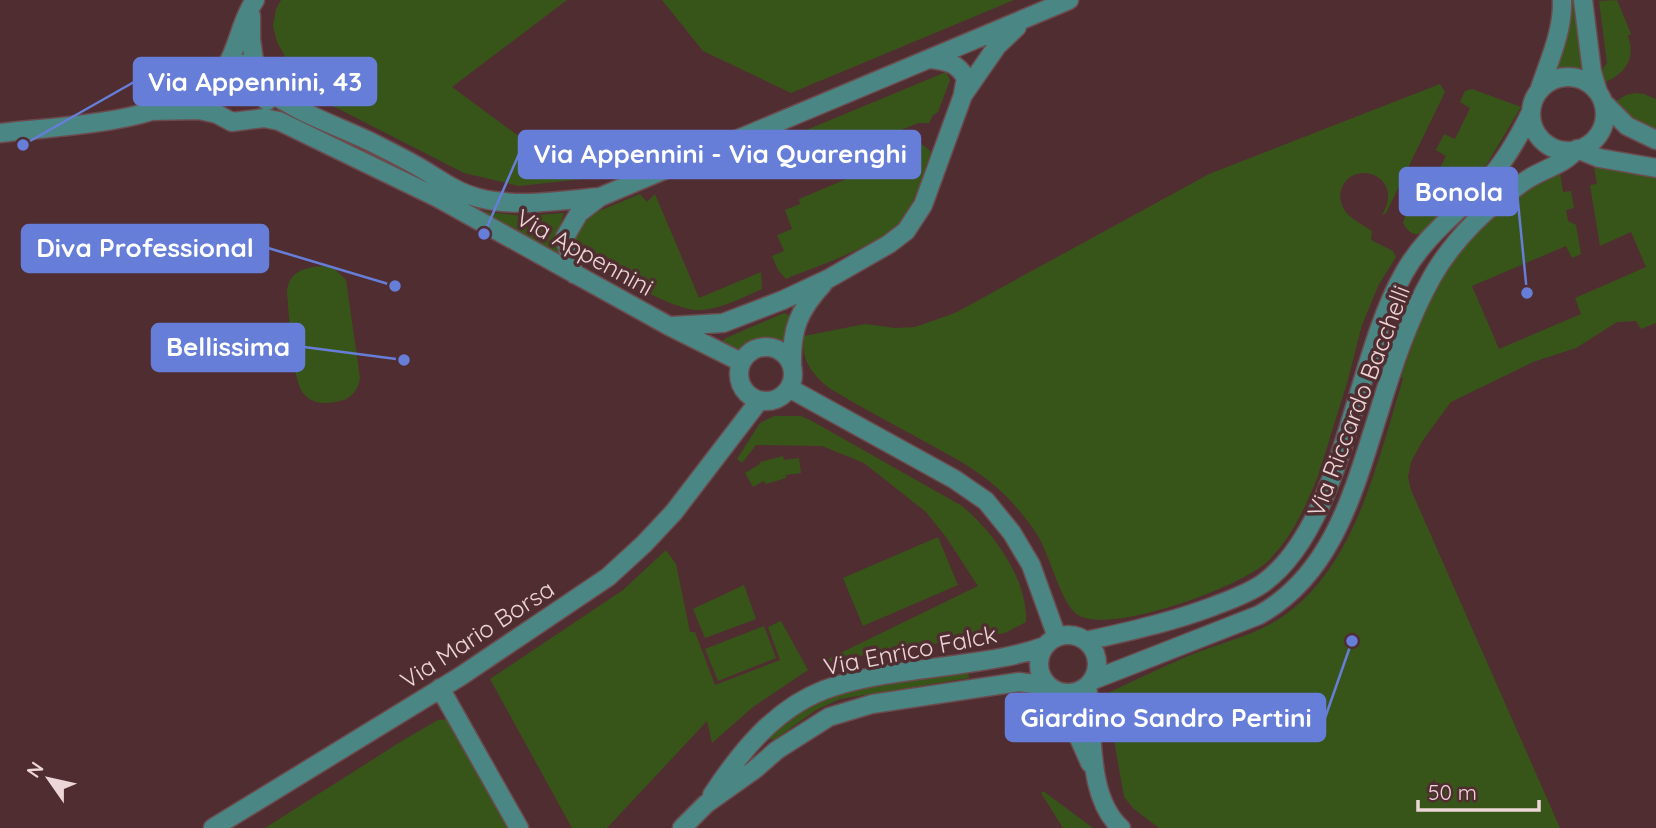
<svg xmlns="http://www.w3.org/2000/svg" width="1656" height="828" font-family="Quicksand,sans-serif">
	<rect width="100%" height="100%" fill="#502d31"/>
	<path fill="#385519" d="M 281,0 L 567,0 L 452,87 L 562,168 L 577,166 L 591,176 L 583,179 L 519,186 L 464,173 L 331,105 L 307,96 L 277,42 L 273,26 L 276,9 Z
		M 662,0 L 1014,0 L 791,93 L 703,51 Z
		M 1571,0 L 1575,0 L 1583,68 L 1581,69 L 1560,68 L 1558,66 L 1570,22 Z
		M 1617,0 L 1631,34 L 1628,36 C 1636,60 1625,73 1604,83 L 1601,71 L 1607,63 L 1599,1 Z
		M 946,72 L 950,80 L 938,112 L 933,115 L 929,123 L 918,123 L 833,158 L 822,151 L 785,167 L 775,143 Z
		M 1440,84 L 1445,92 L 1386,213 L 1382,215 C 1406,176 1352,157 1341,190 C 1339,197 1341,205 1345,211 C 1351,219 1363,225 1372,231 L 1371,240 L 1393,251 L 1396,257 L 1379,284 L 1362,325 L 1347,383 L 1318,476 C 1306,506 1291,539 1267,562 C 1240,587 1111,635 1078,615 C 1062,606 1050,556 1038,536 C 1030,523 1019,510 1009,499 C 986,475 959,460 931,445 C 897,426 862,408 829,388 C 812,374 800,359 804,336 L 865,324 L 895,328 L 915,327 L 955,313 L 1209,174 Z
		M 1472,89 L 1521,107 L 1487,164 L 1435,215 L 1437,217 C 1426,230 1416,245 1403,223 L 1407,209 L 1418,213 L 1446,156 L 1436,150 L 1444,134 L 1455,139 L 1470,108 L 1460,102 L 1465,91 Z
		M 1635,93 L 1644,94 L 1656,99 L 1656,131 L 1633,119 L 1615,102 L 1626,95 Z
		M 922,144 L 931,152 C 923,173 917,198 904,217 C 884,245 818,265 786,279 L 778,270 L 772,256 L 784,251 L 777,235 L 792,229 L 785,210 L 800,204 L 799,199 L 920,148 Z
		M 1594,167 L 1656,177 L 1656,323 L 1641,329 L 1636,321 L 1617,322 L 1576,348 L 1533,362 L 1451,402 L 1423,440 L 1411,462 L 1408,477 L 1411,490 L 1560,828 L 1159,828 L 1134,809 L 1124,797 L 1106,694 C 1133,681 1160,668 1188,656 C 1219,643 1254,636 1282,617 C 1356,567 1378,459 1403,379 L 1401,377 C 1411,349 1420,321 1432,295 C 1458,243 1506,196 1560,172 L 1563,192 L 1571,191 L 1574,208 L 1566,210 L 1568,221 L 1576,225 L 1581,254 L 1572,258 L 1566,246 L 1472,286 L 1499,349 L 1581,314 L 1575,298 L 1646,267 L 1631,232 L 1600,246 L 1590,185 L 1597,184 Z
		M 640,194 L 647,202 L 655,194 L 699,298 L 761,272 L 762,289 C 743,297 722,309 700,310 C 674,312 601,268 577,252 L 572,242 L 582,218 Z
		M 479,211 L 524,216 L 564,213 C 559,229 554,241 563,258 Z
		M 322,266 L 334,268 L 346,280 L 360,378 C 358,390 351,399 340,401 C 327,404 313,405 304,394 C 292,382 289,312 287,292 C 289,271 304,268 322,266 Z
		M 784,313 L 791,316 L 784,342 C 764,334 746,336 734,355 L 717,346 L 726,338 Z
		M 774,416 L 801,416 L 812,421 L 962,506 C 993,532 1028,579 1026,622 L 1005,633 L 859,656 L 831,668 L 826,660 L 978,586 L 946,537 L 926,512 L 864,463 L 822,446 L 756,445 L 742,463 L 737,459 L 760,423 Z
		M 783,456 L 784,460 L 799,458 L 801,473 L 786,475 L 786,478 L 766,484 L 764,481 L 753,487 L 745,473 L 760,464 L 760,462 Z
		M 938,537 L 958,585 L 863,626 L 843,578 Z
		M 666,550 L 676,564 L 690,632 L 695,632 L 715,685 L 780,660 L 768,627 L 781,621 L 808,670 L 753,707 L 712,743 L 707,721 L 607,828 L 572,828 L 490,679 L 623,590 Z
		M 744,585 L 756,619 L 705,638 L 693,609 Z
		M 764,626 L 776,658 L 718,681 L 705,649 Z
		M 968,672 L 969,678 L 840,699 L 816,710 L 774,740 L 768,738 C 803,686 911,681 968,672 Z
		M 448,719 L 507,828 L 265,828 L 405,739 L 438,720 Z
		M 1043,791 L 1093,828 L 1063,828 L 1041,793 Z"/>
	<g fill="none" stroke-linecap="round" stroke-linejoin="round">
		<g stroke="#6c4b4f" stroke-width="21">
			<path id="minor" d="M 1583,0 L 1592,72 L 1598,92
				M 251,16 L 251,39 L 255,68
				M 930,59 C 948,61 957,63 966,78 L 963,94
				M 227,65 C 239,44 241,20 255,0
				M1531 114a37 37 0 1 1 74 0a37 37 0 1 1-74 0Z
				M 268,91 C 299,113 335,125 369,141 C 385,149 401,157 417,166 C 445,182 459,196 494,201 C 529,206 565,200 600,197
				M 1539,91 C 1549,61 1563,32 1562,0
				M 208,95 C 208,49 276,55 267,101
				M 1603,102 L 1627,126 L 1656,140
				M 149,111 L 199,110 L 217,114 L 232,122 L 264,118 L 279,121 L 438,198 L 669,326 L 741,362
				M 0,133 C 69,125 150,125 210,84
				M 1577,149 L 1599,158 L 1656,168
				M 574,274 L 565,237 L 579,213 L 600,197 L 1069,0
				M 671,326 L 723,323 L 783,300 L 828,279 L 889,244 L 906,231 L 923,205 L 963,95 L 997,46 L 1017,27
				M739 374a27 27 0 1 1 54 0a27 27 0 1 1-54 0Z
				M 792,366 C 791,330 798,311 823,284
				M 789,388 L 954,479 L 986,501 L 1012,533 L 1031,565 L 1057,637
				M1039 664a29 29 0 1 1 58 0a29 29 0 1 1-58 0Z
				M 1086,641 C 1130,631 1172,622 1214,606 C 1230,600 1247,594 1262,584 C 1344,526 1354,360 1404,273 C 1424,237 1457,213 1485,183 C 1505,162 1519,137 1531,112
				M 1093,680 L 1259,615 C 1333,574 1354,490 1378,415 C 1392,368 1408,320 1432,277 C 1454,238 1491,203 1528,179 C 1545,168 1564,165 1577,149
				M 1087,686 C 1094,730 1086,797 1121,828
				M 440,688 L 519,828
				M 1059,693 L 1090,763
				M 712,795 C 741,751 775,709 824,690 C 866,674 916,671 961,664 C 990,660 1018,656 1045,646
				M 213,828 L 461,676 L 608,577 L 644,544 L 674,512 L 759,401
				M 682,828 L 706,804 L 754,770 L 777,750 L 829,717 L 872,704 L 1019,682 L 1048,686"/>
		</g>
		<use href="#minor" stroke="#498684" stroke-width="18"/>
	</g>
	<g text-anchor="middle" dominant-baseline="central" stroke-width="7" stroke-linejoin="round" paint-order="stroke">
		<g font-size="24" fill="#edd6d8" stroke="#502d31">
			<text transform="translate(585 252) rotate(29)">Via Appennini</text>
			<text transform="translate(1358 401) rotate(-69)">Via Riccardo Bacchelli</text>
			<text transform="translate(477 634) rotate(-33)">Via Mario Borsa</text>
			<text transform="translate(910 650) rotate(-11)">Via Enrico Falck</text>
		</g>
	</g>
	<path fill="none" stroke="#667ed8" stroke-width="2.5" d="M23 145L134 82M484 234L519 154M1527 293L1517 192M395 286L268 248M404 360L304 347M1352 641L1325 718"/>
	<g fill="#667ed8" stroke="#502d31" stroke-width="2.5">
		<circle cx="23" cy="145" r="7"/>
		<circle cx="484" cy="234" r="7"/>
		<circle cx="1527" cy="293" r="7"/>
		<circle cx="395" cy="286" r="7"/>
		<circle cx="404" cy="360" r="7"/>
		<circle cx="1352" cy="641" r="7"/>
	</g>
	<g fill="#667ed8" stroke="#667ed8" stroke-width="2.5">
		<rect x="134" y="58" width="242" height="47" rx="7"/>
		<rect x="519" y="131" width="401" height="47" rx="7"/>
		<rect x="1400" y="168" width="117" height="47" rx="7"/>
		<rect x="22" y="225" width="246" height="47" rx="7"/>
		<rect x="152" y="324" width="152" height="47" rx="7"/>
		<rect x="1006" y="694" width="319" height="47" rx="7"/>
	</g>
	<g font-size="26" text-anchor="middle" font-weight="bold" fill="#fff">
		<text x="255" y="91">Via Appennini, 43</text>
		<text x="720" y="163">Via Appennini - Via Quarenghi</text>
		<text x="1459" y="201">Bonola</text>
		<text x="145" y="257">Diva Professional</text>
		<text x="228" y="356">Bellissima</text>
		<text x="1166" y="727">Giardino Sandro Pertini</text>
	</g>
	<g transform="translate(49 779) rotate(304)" stroke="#502d31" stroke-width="5" paint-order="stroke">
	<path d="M0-5L12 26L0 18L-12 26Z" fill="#edd6d8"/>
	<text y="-10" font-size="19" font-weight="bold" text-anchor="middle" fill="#edd6d8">N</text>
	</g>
	<path d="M1418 800v10h121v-10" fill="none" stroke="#edd6d8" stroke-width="3.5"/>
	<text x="1428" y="800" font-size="21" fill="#edd6d8" stroke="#502d31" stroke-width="5" paint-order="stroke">50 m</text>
</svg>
